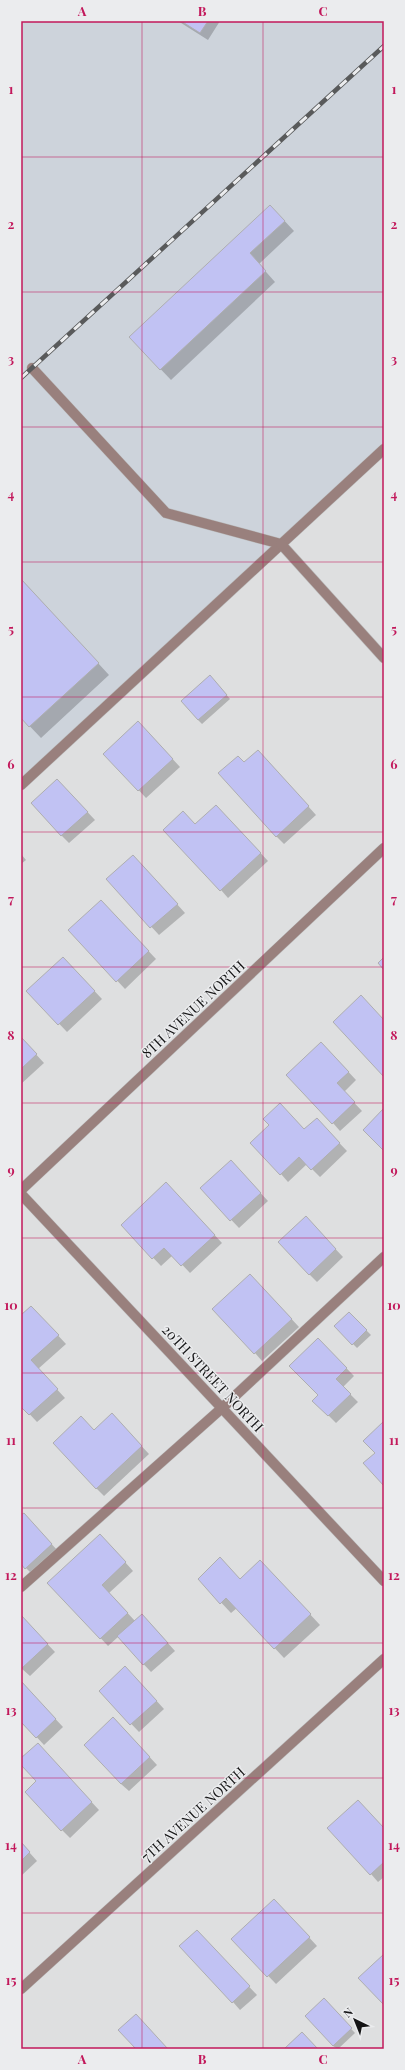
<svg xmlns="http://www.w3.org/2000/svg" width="405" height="2070" font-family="'Playfair Display',serif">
	<rect width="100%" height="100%" fill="#dedfe0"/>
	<path fill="#cdd3db" d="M 21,21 L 384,21 L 384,449 L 21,785 Z"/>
	<path fill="#0003" d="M 178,21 L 220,21 L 208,40 Z
		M 280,216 L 294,231 L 259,264 L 275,282 L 171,380 L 130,337 Z
		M 21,579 L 109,675 L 41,738 L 21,717 Z
		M 214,680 L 230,699 L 202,724 L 198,720 Z
		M 146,730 L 180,767 L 146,798 L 105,754 Z
		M 266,759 L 316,815 L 284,844 L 276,836 L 244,764 Z
		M 65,788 L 95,820 L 69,843 L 62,836 Z
		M 224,814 L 268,861 L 228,898 L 221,890 Z
		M 21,854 L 26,860 L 21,864 Z
		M 141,864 L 185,913 L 159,935 L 107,879 Z
		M 109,909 L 156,959 L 125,989 L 70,930 Z
		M 71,966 L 102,999 L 67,1032 L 28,991 Z
		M 21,1038 L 44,1063 L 21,1084 Z
		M 329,1051 L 356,1080 L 344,1092 L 362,1111 L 340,1131 L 333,1123 Z
		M 324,1127 L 347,1151 L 320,1177 L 307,1164 L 288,1182 L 281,1174 L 304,1130 Z
		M 238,1169 L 268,1201 L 239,1228 L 201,1188 Z
		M 174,1191 L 222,1243 L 190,1273 L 173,1255 L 161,1266 L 122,1225 Z
		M 313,1225 L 343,1257 L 317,1282 L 309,1274 Z
		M 258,1283 L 299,1327 L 262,1361 L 255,1353 Z
		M 349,1313 L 371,1335 L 357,1348 L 335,1326 Z
		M 39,1315 L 66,1344 L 38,1369 L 65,1398 L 37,1422 L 21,1405 L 21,1317 Z
		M 318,1339 L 354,1376 L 343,1387 L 358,1402 L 336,1423 L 314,1401 L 319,1395 Z
		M 119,1422 L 149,1454 L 104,1496 L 96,1488 L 94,1431 Z
		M 21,1516 L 31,1522 L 59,1552 L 34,1576 L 21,1563 Z
		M 108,1543 L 133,1571 L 109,1593 L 135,1621 L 150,1623 L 175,1651 L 151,1672 L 118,1637 L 108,1646 L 49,1583 Z
		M 270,1571 L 320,1625 L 284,1658 L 237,1608 L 231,1613 L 199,1579 L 240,1580 Z
		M 21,1616 L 55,1652 L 30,1676 L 21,1668 Z
		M 133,1675 L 164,1709 L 139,1732 L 100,1691 Z
		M 21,1682 L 63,1727 L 44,1745 L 21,1720 Z
		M 121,1726 L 157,1765 L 129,1791 L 121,1784 Z
		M 45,1752 L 99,1810 L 70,1838 L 62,1830 L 38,1781 L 21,1764 L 21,1760 Z
		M 384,1829 L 384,1877 L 378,1882 L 371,1874 Z
		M 21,1843 L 37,1861 L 21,1876 Z
		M 282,1908 L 317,1946 L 276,1984 L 233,1939 Z
		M 204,1939 L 257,1995 L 240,2010 L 233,2002 Z
		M 324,2000 L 355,2033 L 338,2049 L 333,2046 Z"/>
	<path fill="#c1c2f3" stroke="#aeaeb0" d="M 181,21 L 208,21 L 200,33 Z
		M 270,205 L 285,221 L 250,253 L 266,271 L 160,370 L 129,337 Z
		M 21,579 L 99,663 L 29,727 L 21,718 Z
		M 210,675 L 227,695 L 198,720 L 181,701 Z
		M 138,721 L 173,759 L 138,791 L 103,754 Z
		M 258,750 L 309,806 L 276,837 L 218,773 L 238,756 L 244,762 Z
		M 57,779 L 88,812 L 61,836 L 31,803 Z
		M 216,805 L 261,853 L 220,891 L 163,830 L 183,811 L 195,824 Z
		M 133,855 L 178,904 L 150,928 L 106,879 Z
		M 101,900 L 149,951 L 116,982 L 68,930 Z
		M 63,957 L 95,991 L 58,1025 L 26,991 Z
		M 384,957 L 384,970 L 378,963 Z
		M 361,995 L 384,1020 L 384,1077 L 333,1022 Z
		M 21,1037 L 37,1054 L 21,1069 Z
		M 321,1042 L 349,1072 L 337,1083 L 355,1102 L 332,1124 L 286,1075 Z
		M 280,1103 L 304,1129 L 317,1118 L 340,1143 L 311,1170 L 299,1157 L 280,1175 L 250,1143 L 269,1125 L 263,1119 Z
		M 384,1108 L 384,1151 L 363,1130 Z
		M 231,1160 L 261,1193 L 230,1221 L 200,1188 Z
		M 166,1182 L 215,1235 L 181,1266 L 164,1248 L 152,1259 L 121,1225 Z
		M 306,1216 L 336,1249 L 309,1275 L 278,1242 Z
		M 250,1274 L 292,1319 L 254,1354 L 212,1309 Z
		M 31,1306 L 59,1335 L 31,1360 L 58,1389 L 29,1415 L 21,1407 L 21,1315 Z
		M 349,1312 L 367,1330 L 352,1345 L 334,1326 Z
		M 318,1338 L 347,1368 L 336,1379 L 351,1394 L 328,1416 L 312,1401 L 318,1395 L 289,1366 Z
		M 112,1413 L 142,1446 L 96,1489 L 53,1443 L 81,1416 L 94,1430 Z
		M 384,1421 L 384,1486 L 363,1463 L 375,1453 L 363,1441 Z
		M 24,1513 L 52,1544 L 25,1569 L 21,1564 L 21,1515 Z
		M 100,1534 L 126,1562 L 102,1585 L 128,1613 L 100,1639 L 47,1583 Z
		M 220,1557 L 240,1579 L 260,1560 L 311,1614 L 274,1649 L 226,1598 L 220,1604 L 198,1579 Z
		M 142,1614 L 168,1643 L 143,1665 L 117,1636 Z
		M 21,1615 L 48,1644 L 21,1669 Z
		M 125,1666 L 157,1701 L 130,1725 L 99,1691 Z
		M 21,1681 L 56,1719 L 36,1738 L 21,1722 Z
		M 113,1717 L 150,1757 L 121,1784 L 84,1745 Z
		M 38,1743 L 92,1802 L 61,1831 L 25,1792 L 36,1781 L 21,1765 L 21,1758 Z
		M 358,1800 L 384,1828 L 384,1862 L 370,1875 L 327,1828 Z
		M 21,1842 L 30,1852 L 21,1861 Z
		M 274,1899 L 310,1937 L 267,1977 L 231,1939 Z
		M 197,1930 L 250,1986 L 232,2003 L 179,1946 Z
		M 384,1954 L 384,2005 L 358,1978 Z
		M 324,1998 L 352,2028 L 333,2046 L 305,2016 Z
		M 136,2014 L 168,2049 L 136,2049 L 118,2030 Z
		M 302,2032 L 318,2049 L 284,2049 Z"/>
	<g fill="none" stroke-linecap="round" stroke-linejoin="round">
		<g stroke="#bababb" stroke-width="11">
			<path id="service" d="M 32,368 L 166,513 L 281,544
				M 21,785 L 384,449
				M 21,1587 L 222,1408 L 384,1257"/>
		</g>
		<g stroke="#bababb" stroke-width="11">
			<path id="minor" d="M 281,544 L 384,658
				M 21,1194 L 384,1581
				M 21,1989 L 384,1659"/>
		</g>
		<g stroke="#bababb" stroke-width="11">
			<path id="tertiary" d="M 21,1190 L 384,848"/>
		</g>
		<use href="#service" stroke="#99807d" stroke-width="10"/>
		<use href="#minor" stroke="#99807d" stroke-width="10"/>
		<use href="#tertiary" stroke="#99807d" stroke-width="10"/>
		<g stroke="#595a5b" stroke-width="4.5">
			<path id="rail" d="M 21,378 L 384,46"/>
		</g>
		<use href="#rail" stroke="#ebecee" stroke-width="3" stroke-dasharray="9" stroke-linecap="butt"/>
	</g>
	<path fill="none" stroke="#c2185b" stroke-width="1" stroke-opacity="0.55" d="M 142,21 L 142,2049M 263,21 L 263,2049M 21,157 L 384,157M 21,292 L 384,292M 21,427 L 384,427M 21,562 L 384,562M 21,697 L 384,697M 21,832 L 384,832M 21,967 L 384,967M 21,1103 L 384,1103M 21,1238 L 384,1238M 21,1373 L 384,1373M 21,1508 L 384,1508M 21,1643 L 384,1643M 21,1778 L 384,1778M 21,1913 L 384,1913"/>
	<g text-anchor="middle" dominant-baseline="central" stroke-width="3" stroke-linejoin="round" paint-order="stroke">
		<g font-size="14" fill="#141415" stroke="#ebecee">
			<text transform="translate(193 1009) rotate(-43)">8TH AVENUE NORTH</text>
			<text transform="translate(213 1378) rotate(47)">20TH STREET NORTH</text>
			<text transform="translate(193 1814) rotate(-42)">7TH AVENUE NORTH</text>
		</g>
	</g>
	<rect width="405" height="2070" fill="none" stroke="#ebecee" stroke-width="44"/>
	<g transform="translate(355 2020) rotate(317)" stroke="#ebecee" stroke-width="3" paint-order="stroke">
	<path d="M0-3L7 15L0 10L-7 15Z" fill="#141415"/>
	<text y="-6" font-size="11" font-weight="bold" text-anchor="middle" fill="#141415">N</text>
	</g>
	<rect x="22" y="22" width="361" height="2026" fill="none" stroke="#c2185b" stroke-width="1.5"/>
	<g font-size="13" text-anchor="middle" font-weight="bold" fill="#c2185b">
		<text x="82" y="16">A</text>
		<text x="202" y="16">B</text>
		<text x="323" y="16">C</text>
		<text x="11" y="94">1</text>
		<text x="394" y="94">1</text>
		<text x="11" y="229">2</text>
		<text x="394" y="229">2</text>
		<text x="11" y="364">3</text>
		<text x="394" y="364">3</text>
		<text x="11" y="499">4</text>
		<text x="394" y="499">4</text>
		<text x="11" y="634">5</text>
		<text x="394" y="634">5</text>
		<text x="11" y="769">6</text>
		<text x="394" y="769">6</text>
		<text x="11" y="904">7</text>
		<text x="394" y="904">7</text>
		<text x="11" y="1040">8</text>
		<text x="394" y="1040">8</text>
		<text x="11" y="1175">9</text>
		<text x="394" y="1175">9</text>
		<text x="11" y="1310">10</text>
		<text x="394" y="1310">10</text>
		<text x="11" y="1445">11</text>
		<text x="394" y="1445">11</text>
		<text x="11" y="1580">12</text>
		<text x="394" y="1580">12</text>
		<text x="11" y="1715">13</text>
		<text x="394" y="1715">13</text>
		<text x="11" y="1850">14</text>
		<text x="394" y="1850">14</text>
		<text x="11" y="1985">15</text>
		<text x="394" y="1985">15</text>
		<text x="82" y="2064">A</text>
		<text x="202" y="2064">B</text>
		<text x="323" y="2064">C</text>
	</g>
</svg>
